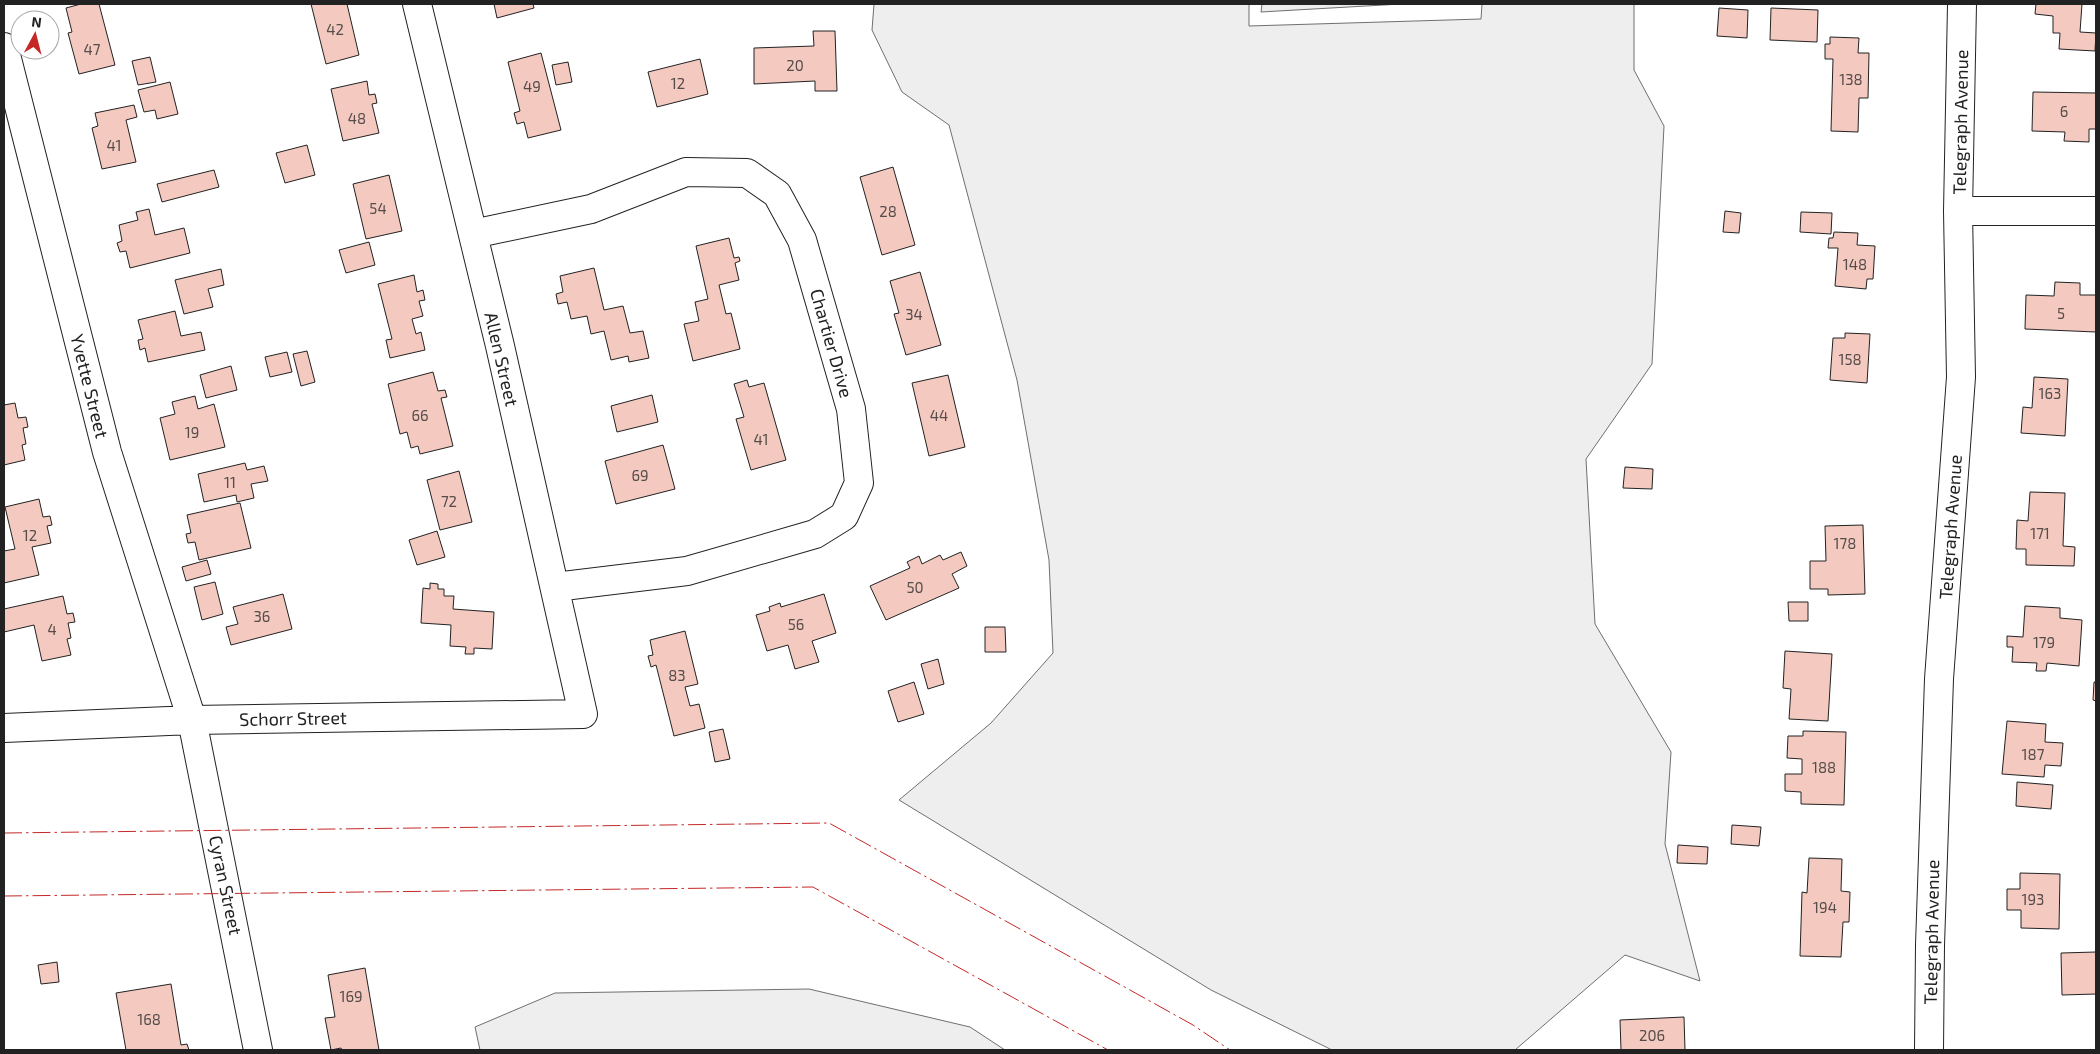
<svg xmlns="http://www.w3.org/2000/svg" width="2100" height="1054" font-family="'Exo 2',sans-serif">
	<rect width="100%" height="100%" fill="#fff"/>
	<path fill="#eee" stroke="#6f6f6f" d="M 874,4 L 1249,4 L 1249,26 L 1481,19 L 1482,4 L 1634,4 L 1634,70 L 1664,126 L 1652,364 L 1586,459 L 1595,624 L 1671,752 L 1665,844 L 1700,981 L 1625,955 L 1515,1050 L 1332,1050 L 1211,990 L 899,800 L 991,723 L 1053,653 L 1049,560 L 1017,380 L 949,125 L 902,92 L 872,30 Z
		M 809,989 L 970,1027 L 1005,1050 L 480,1050 L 475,1027 L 555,993 Z"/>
	<path fill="#ededed" stroke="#6f6f6f" d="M 1262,4 L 1401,4 L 1261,12 Z"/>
	<path fill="#f3c9c0" stroke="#222" d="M 81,4 L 99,4 L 115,65 L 79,74 L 68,33 L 72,32 L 66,8 Z
		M 311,4 L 347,4 L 359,55 L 326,64 Z
		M 494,4 L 533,4 L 534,8 L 497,18 Z
		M 2036,4 L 2082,4 L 2080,32 L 2096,33 L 2095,51 L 2059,49 L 2060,33 L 2053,33 L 2053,16 L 2035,14 Z
		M 1719,8 L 1748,10 L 1747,38 L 1717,36 Z
		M 1771,8 L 1818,10 L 1817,42 L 1770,40 Z
		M 813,31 L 835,31 L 837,91 L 815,91 L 815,81 L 754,84 L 754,48 L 814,46 Z
		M 1830,37 L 1859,38 L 1858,53 L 1869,53 L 1868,98 L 1859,98 L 1858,132 L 1831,131 L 1833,59 L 1825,59 L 1825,44 L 1830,44 Z
		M 541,53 L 561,130 L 528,138 L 524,122 L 517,124 L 514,113 L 520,111 L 508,62 Z
		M 150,57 L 156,82 L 138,85 L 132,61 Z
		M 700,59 L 708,94 L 657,107 L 648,72 Z
		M 568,62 L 572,82 L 556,85 L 552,65 Z
		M 367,81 L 369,95 L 375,94 L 377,103 L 372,104 L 379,133 L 343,141 L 331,89 Z
		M 170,82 L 178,114 L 157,119 L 155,110 L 144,112 L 138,90 Z
		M 2033,92 L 2096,93 L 2096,129 L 2089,129 L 2089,142 L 2064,141 L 2065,132 L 2032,131 Z
		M 134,105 L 137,117 L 126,120 L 136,162 L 102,169 L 92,128 L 98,126 L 95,113 Z
		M 307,145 L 315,175 L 285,183 L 276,153 Z
		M 893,167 L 915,245 L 882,255 L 860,177 Z
		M 214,170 L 219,187 L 162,202 L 157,184 Z
		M 389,175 L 402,231 L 366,239 L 353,184 Z
		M 149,209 L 155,235 L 184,228 L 190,253 L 130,268 L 126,251 L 120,252 L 117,243 L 122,241 L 119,225 L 138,220 L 136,212 Z
		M 1725,211 L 1741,213 L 1739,233 L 1723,232 Z
		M 1801,212 L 1832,213 L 1831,234 L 1800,232 Z
		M 1834,232 L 1858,233 L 1857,245 L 1875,246 L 1873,279 L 1867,279 L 1866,289 L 1835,286 L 1838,248 L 1828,248 L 1829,238 L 1833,238 Z
		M 729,238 L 734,258 L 739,257 L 740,261 L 735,263 L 739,280 L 719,285 L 726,314 L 731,313 L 740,349 L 693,361 L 684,324 L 699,321 L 695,302 L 708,299 L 696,246 Z
		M 369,242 L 375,265 L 346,273 L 339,250 Z
		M 594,268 L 604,310 L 623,306 L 630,333 L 643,331 L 649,358 L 629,362 L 628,356 L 611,360 L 604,331 L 591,334 L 587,316 L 571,319 L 567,302 L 558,304 L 556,294 L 563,292 L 560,276 Z
		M 221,269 L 224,285 L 208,289 L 213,307 L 184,314 L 175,280 Z
		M 920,272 L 941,345 L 906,355 L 894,314 L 899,313 L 890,281 Z
		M 414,275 L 417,292 L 423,290 L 425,300 L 419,301 L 423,316 L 412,319 L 416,334 L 421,332 L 425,350 L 390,358 L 386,340 L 392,339 L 378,284 Z
		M 2055,282 L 2080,283 L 2080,295 L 2096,295 L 2096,332 L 2025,329 L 2026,295 L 2054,296 Z
		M 175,311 L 181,336 L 201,332 L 205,350 L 148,362 L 145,348 L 140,350 L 138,340 L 143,339 L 138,320 Z
		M 1845,333 L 1870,334 L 1867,383 L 1830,380 L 1833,338 L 1845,338 Z
		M 307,351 L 315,382 L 301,386 L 293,354 Z
		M 287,352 L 292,372 L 270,377 L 265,357 Z
		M 231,366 L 237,390 L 206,398 L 200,375 Z
		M 433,372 L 438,391 L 445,390 L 447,397 L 441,398 L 453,446 L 420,454 L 418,446 L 411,448 L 407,432 L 400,434 L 388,384 Z
		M 948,375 L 965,447 L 929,456 L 912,383 Z
		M 2034,377 L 2068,379 L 2065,436 L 2021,433 L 2023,407 L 2032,408 Z
		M 747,380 L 749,387 L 764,383 L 786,460 L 751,470 L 736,419 L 744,417 L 734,384 Z
		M 652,395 L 658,422 L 617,432 L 611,406 Z
		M 195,396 L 198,409 L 214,404 L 225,447 L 170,460 L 160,418 L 175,414 L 172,402 Z
		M 15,403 L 18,418 L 26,417 L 28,427 L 23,428 L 26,444 L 22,445 L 25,460 L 4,465 L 4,405 Z
		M 663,445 L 675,489 L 616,504 L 605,461 Z
		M 245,463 L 247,470 L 264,466 L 268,481 L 251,484 L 254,498 L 237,502 L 236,495 L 204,502 L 198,474 Z
		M 1625,467 L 1653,469 L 1652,489 L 1623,488 Z
		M 459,471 L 472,522 L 440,530 L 427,480 Z
		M 2030,492 L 2065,493 L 2063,546 L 2075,547 L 2074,566 L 2026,565 L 2026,549 L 2016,549 L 2017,520 L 2028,521 Z
		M 39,499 L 43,517 L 50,516 L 52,525 L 47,526 L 51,543 L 32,547 L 39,575 L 4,583 L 4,551 L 15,549 L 5,507 Z
		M 240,503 L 251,548 L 199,560 L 195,542 L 188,543 L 186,534 L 191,533 L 187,515 Z
		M 1863,525 L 1865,594 L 1828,595 L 1828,589 L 1810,589 L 1810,561 L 1826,561 L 1825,526 Z
		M 437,531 L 445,557 L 417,565 L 409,540 Z
		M 961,552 L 967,566 L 952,574 L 959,588 L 886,620 L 870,586 L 910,568 L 907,562 L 919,556 L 922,564 L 940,555 L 943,560 Z
		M 207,560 L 211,574 L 186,581 L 182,567 Z
		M 215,582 L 223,614 L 202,620 L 194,587 Z
		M 430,583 L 438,584 L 438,589 L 444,589 L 444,596 L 454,596 L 453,609 L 494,612 L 492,649 L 474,648 L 474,654 L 465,654 L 466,647 L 450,646 L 451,625 L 421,623 L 423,588 L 430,589 Z
		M 283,594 L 292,629 L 231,645 L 226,627 L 238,624 L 233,607 Z
		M 824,594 L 836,633 L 812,641 L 819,662 L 795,669 L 788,645 L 767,651 L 756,615 L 770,611 L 769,607 L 780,603 L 781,607 Z
		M 63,596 L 67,614 L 73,613 L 75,622 L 68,623 L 71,638 L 67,639 L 71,655 L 42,661 L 34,625 L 4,632 L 4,609 Z
		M 1788,602 L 1808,602 L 1808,621 L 1789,621 Z
		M 2025,606 L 2060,608 L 2060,618 L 2082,620 L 2079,666 L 2047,663 L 2046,671 L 2036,671 L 2037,663 L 2012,662 L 2013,647 L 2007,647 L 2007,636 L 2023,637 Z
		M 985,627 L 1005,627 L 1006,652 L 985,652 Z
		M 685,631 L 698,684 L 685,687 L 690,706 L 699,704 L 705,728 L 674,736 L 656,665 L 651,667 L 648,656 L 653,655 L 650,640 Z
		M 1785,651 L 1832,654 L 1828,721 L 1789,719 L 1791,689 L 1783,688 Z
		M 938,659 L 944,684 L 928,689 L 921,664 Z
		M 914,682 L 924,714 L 898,722 L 888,691 Z
		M 2094,682 L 2096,682 L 2096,701 L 2093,700 Z
		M 2007,721 L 2046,724 L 2045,742 L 2063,743 L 2061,766 L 2045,765 L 2044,777 L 2002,774 Z
		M 723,729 L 730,759 L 715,762 L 709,732 Z
		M 1803,731 L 1846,732 L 1844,805 L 1801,804 L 1801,792 L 1785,791 L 1785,774 L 1802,774 L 1802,759 L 1787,758 L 1788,736 L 1803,736 Z
		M 2017,782 L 2053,785 L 2051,809 L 2016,806 Z
		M 1732,825 L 1761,827 L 1759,846 L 1731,844 Z
		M 1678,845 L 1708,847 L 1707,864 L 1677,863 Z
		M 1809,858 L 1842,859 L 1841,891 L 1850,892 L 1849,922 L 1843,922 L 1841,957 L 1800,956 L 1802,892 L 1807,893 Z
		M 2020,873 L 2060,874 L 2059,929 L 2021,928 L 2021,910 L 2007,910 L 2007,889 L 2020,889 Z
		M 2096,952 L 2096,994 L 2062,995 L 2061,953 Z
		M 57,962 L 59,982 L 41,984 L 38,965 Z
		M 365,968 L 379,1050 L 342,1050 L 341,1048 L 331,1050 L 325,1018 L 335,1017 L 328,975 Z
		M 171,984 L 181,1045 L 187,1044 L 189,1050 L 126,1050 L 116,993 Z
		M 1684,1017 L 1685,1050 L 1621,1050 L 1620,1020 Z"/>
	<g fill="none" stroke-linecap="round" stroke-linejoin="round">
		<g stroke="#222" stroke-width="30">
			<path id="street" d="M 4,47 L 107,452 L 192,720 L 258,1050
				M 1958,211 L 2096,211
				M 473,234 L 591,209 L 686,172 L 747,173 L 777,194 L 802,240 L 851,409 L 859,483 L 844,516 L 815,534 L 687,571 L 555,587
				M 4,728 L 192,720 L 583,714 L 500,346 L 417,4
				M 1929,1050 L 1930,945 L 1939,679 L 1961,377 L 1958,211 L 1962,4"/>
		</g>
		<use href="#street" stroke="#fff" stroke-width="28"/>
		<path stroke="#c62828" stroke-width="1" stroke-dasharray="18 4 2.5 4" stroke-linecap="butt" d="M 4,833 L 829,823 L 1193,1025 L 1230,1050
			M 4,896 L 813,887 L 1108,1050"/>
	</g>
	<g text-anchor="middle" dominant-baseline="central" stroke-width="4" stroke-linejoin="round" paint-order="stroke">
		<g font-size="15" fill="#564c4a">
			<text x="335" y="29">42</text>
			<text x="92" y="49">47</text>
			<text x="795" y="65">20</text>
			<text x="1851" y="79">138</text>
			<text x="678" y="83">12</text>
			<text x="532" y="86">49</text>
			<text x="2064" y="111">6</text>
			<text x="357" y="118">48</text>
			<text x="114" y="145">41</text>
			<text x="378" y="208">54</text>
			<text x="888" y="211">28</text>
			<text x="1855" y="264">148</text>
			<text x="2061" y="313">5</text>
			<text x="914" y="314">34</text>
			<text x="1850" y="359">158</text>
			<text x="2050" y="393">163</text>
			<text x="420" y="415">66</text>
			<text x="939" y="415">44</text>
			<text x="192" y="432">19</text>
			<text x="761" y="439">41</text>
			<text x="640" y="475">69</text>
			<text x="230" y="482">11</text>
			<text x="449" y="501">72</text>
			<text x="2040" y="533">171</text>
			<text x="30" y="535">12</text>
			<text x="1845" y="543">178</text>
			<text x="915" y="587">50</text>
			<text x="262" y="616">36</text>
			<text x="796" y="624">56</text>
			<text x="52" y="629">4</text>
			<text x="2044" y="642">179</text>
			<text x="677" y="675">83</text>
			<text x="2033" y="754">187</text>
			<text x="1824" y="767">188</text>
			<text x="2033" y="899">193</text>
			<text x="1825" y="907">194</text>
			<text x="351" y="996">169</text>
			<text x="149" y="1019">168</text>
			<text x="1652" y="1035">206</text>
		</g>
		<g font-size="18" fill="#222" stroke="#fff">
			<text transform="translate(1960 122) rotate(-89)">Telegraph Avenue</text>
			<text transform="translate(832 343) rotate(74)">Chartier Drive</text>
			<text transform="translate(502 359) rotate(77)">Allen Street</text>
			<text transform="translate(90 386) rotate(76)">Yvette Street</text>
			<text transform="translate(1950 527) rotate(-86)">Telegraph Avenue</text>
			<text transform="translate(293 718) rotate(-1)">Schorr Street</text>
			<text transform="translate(226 885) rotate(78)">Cyran Street</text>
			<text transform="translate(1931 932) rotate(-89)">Telegraph Avenue</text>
		</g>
	</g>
	<rect width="2100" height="1054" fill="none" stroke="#222222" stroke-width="10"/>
	<g transform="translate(35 35) rotate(7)"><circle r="24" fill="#ffffff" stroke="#a7a7a7"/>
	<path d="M0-4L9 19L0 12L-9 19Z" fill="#c62828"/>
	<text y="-8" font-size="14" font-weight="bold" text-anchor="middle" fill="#222222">N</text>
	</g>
</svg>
